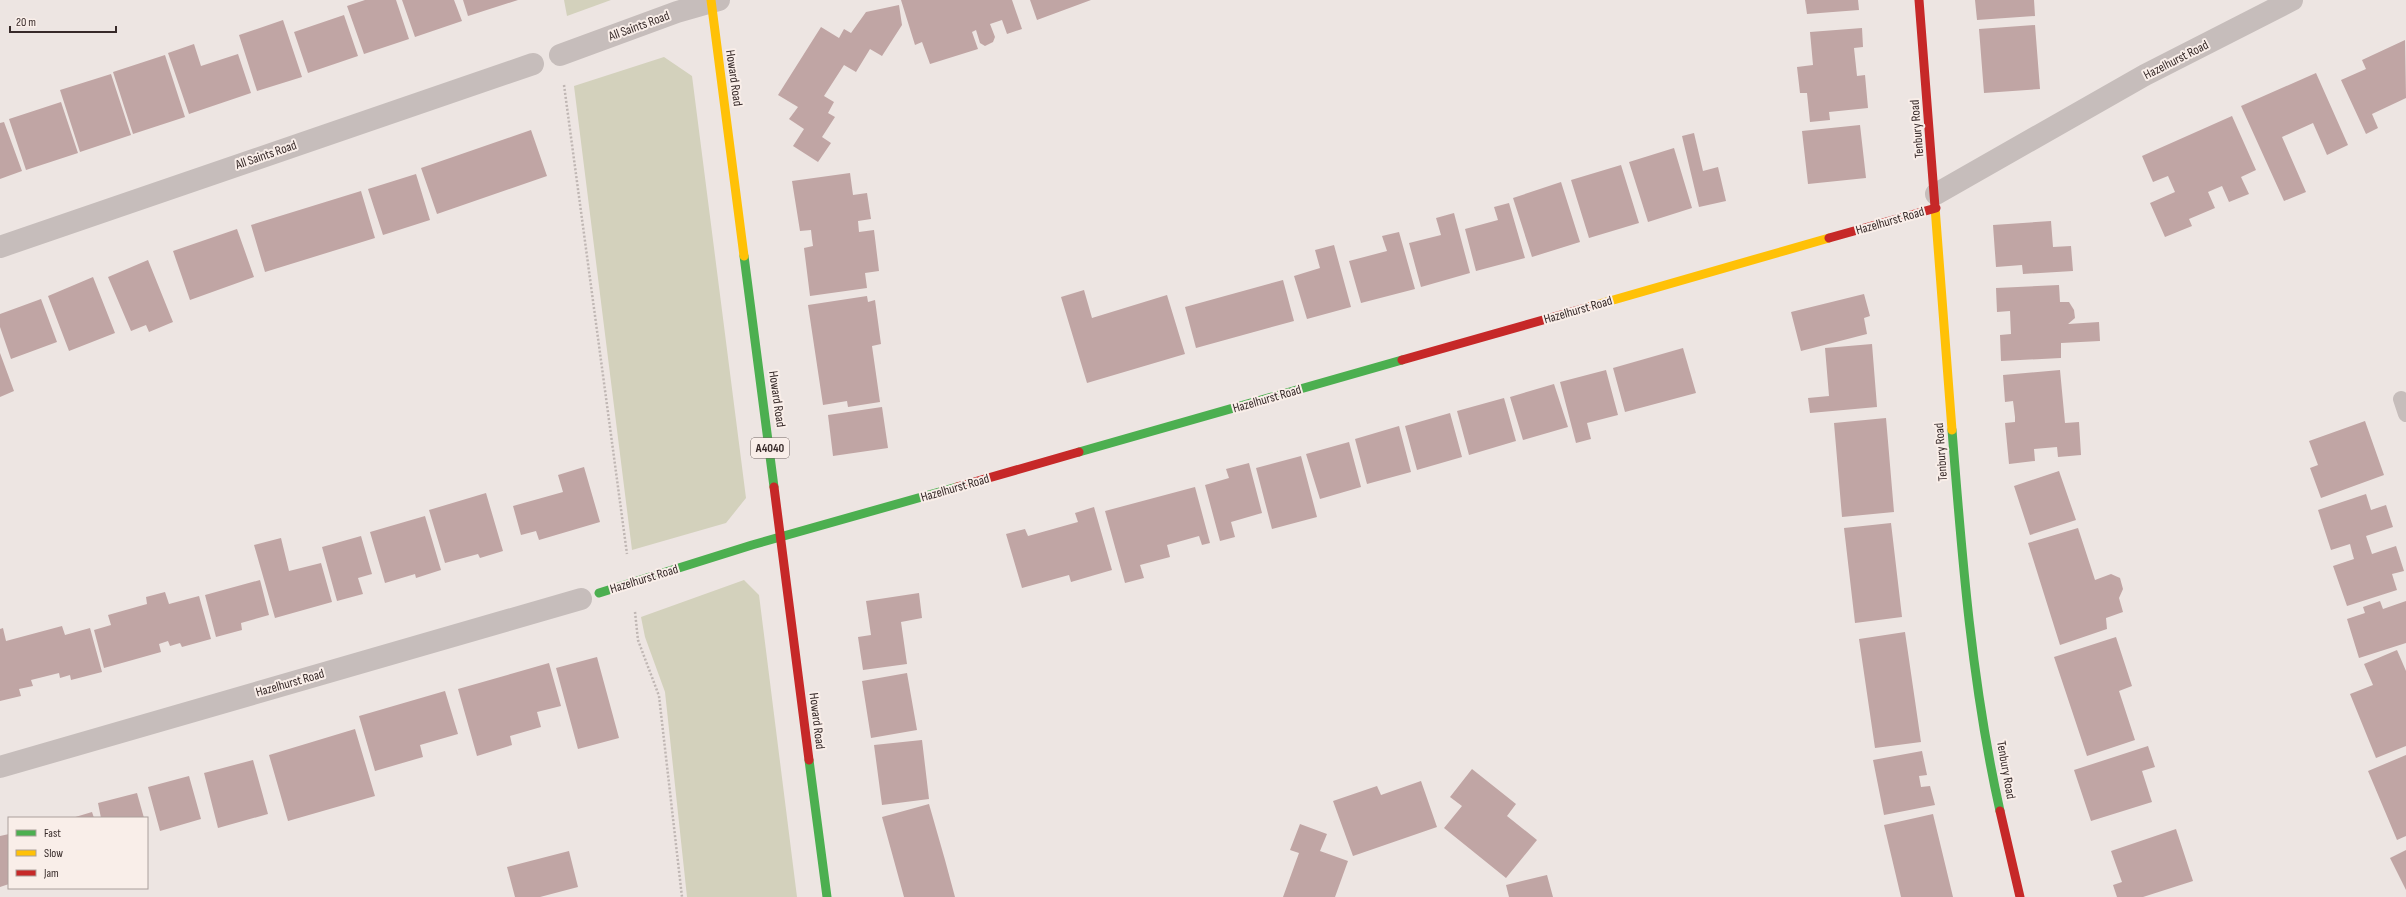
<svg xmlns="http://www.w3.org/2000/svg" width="2406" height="897" font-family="'Sofia Sans Condensed',sans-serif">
	<rect width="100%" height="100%" fill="#ede5e2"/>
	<path fill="#d3d1bc" d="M 564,0 L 611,0 L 567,16 Z
		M 664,57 L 692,76 L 746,498 L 726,523 L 632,550 L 574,86 Z
		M 744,580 L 759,595 L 797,897 L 687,897 L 665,692 L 645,637 L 641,617 Z"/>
	<path fill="#c0a5a4" d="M 365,0 L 396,0 L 409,39 L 364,54 L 347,6 Z
		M 402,0 L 454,0 L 462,21 L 415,37 Z
		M 463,0 L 518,0 L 468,16 Z
		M 901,0 L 1012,0 L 1022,29 L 1007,34 L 1002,20 L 990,24 L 995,37 L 993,42 L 985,46 L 980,43 L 976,30 L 972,32 L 978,49 L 930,64 L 922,42 L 915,45 Z
		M 1030,0 L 1091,0 L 1037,20 Z
		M 1805,0 L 1858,0 L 1859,10 L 1807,14 Z
		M 1975,0 L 2034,0 L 2035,16 L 1977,20 Z
		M 899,5 L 902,25 L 882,56 L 870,49 L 856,72 L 844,65 L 824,96 L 834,102 L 828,113 L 835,117 L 822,137 L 831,143 L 818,162 L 793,146 L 804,129 L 789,119 L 798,107 L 778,95 L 821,27 L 839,38 L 844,29 L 851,33 L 866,12 Z
		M 344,15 L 358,56 L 308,73 L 294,32 Z
		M 283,20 L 302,77 L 257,91 L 239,35 Z
		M 2035,25 L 2040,89 L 1984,93 L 1979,29 Z
		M 1862,28 L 1863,47 L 1854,48 L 1857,76 L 1865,75 L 1868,108 L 1829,112 L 1830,120 L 1810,122 L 1807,93 L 1800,93 L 1797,67 L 1813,65 L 1810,32 Z
		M 2405,40 L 2406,98 L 2372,114 L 2378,128 L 2366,134 L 2341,80 L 2366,69 L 2362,60 Z
		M 194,44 L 201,66 L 238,54 L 251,93 L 189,114 L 168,53 Z
		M 165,55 L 185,117 L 133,134 L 113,72 Z
		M 2316,73 L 2348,145 L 2327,155 L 2313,123 L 2282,137 L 2306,192 L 2284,201 L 2241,106 Z
		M 111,74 L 131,135 L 80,152 L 60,90 Z
		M 61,102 L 78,153 L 26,170 L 9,119 Z
		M 2232,116 L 2256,170 L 2241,177 L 2249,194 L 2229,202 L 2222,186 L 2208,192 L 2215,208 L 2189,219 L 2192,226 L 2165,237 L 2150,203 L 2175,192 L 2168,176 L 2153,182 L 2142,156 Z
		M 4,122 L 22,171 L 0,179 L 0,123 Z
		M 1860,125 L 1866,178 L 1808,184 L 1802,131 Z
		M 531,130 L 547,176 L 437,214 L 421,168 Z
		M 1694,133 L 1703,171 L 1718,167 L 1726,201 L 1699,207 L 1682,136 Z
		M 1674,148 L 1692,208 L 1648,222 L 1629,162 Z
		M 1621,165 L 1639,223 L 1589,238 L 1571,180 Z
		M 850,173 L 853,195 L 867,193 L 871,219 L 858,221 L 859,232 L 874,230 L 879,271 L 865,273 L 867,288 L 810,296 L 804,248 L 813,246 L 812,239 L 811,230 L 800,231 L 792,181 Z
		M 416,174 L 430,220 L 383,235 L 368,189 Z
		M 1561,182 L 1580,242 L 1532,257 L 1513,198 Z
		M 361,191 L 375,238 L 265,272 L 251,225 Z
		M 1509,203 L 1525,258 L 1476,271 L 1465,229 L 1498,220 L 1494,207 Z
		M 1454,213 L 1470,273 L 1421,287 L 1409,243 L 1441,235 L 1436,218 Z
		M 2051,221 L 2053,247 L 2071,246 L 2073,271 L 2023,274 L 2022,265 L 1996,267 L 1993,225 Z
		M 237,229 L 254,277 L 190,300 L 173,251 Z
		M 1399,232 L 1415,289 L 1361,303 L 1349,261 L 1387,251 L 1382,236 Z
		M 1334,245 L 1351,307 L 1307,319 L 1294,276 L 1320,268 L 1315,250 Z
		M 148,260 L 173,322 L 149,332 L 146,325 L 131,331 L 108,277 Z
		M 93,277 L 115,333 L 69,351 L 48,296 Z
		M 1283,280 L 1294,321 L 1196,348 L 1185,307 Z
		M 2059,285 L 2060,302 L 2069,302 L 2074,310 L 2075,318 L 2068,324 L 2099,322 L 2100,341 L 2061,343 L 2061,358 L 2001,361 L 2000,335 L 2011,334 L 2010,311 L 1997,312 L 1996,288 Z
		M 1084,290 L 1092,318 L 1167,295 L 1185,354 L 1087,383 L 1061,297 Z
		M 1864,294 L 1870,316 L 1864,318 L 1867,334 L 1801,351 L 1791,312 Z
		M 867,296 L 868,302 L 875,300 L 881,344 L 872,346 L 880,402 L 848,407 L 847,401 L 823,405 L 808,305 Z
		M 41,299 L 57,342 L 11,359 L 0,327 L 0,314 Z
		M 1872,344 L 1877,407 L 1810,413 L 1808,398 L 1829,396 L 1825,348 Z
		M 1683,348 L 1696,393 L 1625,412 L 1613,368 Z
		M 0,353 L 14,391 L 0,397 Z
		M 1606,370 L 1618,415 L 1587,423 L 1591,439 L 1576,443 L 1560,382 Z
		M 2060,370 L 2065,423 L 2079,422 L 2081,455 L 2058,457 L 2057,447 L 2034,449 L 2035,461 L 2009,464 L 2005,423 L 2015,422 L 2015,417 L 2013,401 L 2005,402 L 2003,375 Z
		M 1554,384 L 1568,427 L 1523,440 L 1510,397 Z
		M 1504,398 L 1516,441 L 1469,455 L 1457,411 Z
		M 882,407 L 888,448 L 833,456 L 828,415 Z
		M 1450,413 L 1462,457 L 1417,470 L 1405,426 Z
		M 1886,418 L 1894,512 L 1842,517 L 1834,423 Z
		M 2365,421 L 2384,475 L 2321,498 L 2310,468 L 2318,465 L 2309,441 Z
		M 1399,426 L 1411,472 L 1367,484 L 1355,439 Z
		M 1349,442 L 1361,487 L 1320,499 L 1306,454 Z
		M 1301,456 L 1317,517 L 1272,529 L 1256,468 Z
		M 1249,463 L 1262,513 L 1231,522 L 1235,537 L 1220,541 L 1205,485 L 1229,478 L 1226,469 Z
		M 584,467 L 600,522 L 539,540 L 536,531 L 521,535 L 513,506 L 563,492 L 558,475 Z
		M 2059,471 L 2076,520 L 2030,535 L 2014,486 Z
		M 1195,487 L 1210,543 L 1202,545 L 1199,536 L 1167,545 L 1170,557 L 1140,565 L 1144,578 L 1125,583 L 1105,511 Z
		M 486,493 L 503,551 L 480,558 L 478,554 L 445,563 L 429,510 Z
		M 2366,494 L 2371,510 L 2386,505 L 2393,527 L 2366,536 L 2372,554 L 2396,546 L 2404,571 L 2392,574 L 2397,590 L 2347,606 L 2333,566 L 2354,559 L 2352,552 L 2350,544 L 2331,550 L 2318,510 Z
		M 1094,507 L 1112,570 L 1071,582 L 1069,575 L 1022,588 L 1006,534 L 1025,529 L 1028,536 L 1078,522 L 1075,513 Z
		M 425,516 L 441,570 L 416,578 L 415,574 L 385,583 L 370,532 Z
		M 1891,523 L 1902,617 L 1855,623 L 1844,528 Z
		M 2078,528 L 2095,580 L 2111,574 L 2120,578 L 2123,589 L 2119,598 L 2123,612 L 2106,618 L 2107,629 L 2060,645 L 2028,543 Z
		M 361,536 L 372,574 L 358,578 L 363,594 L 337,601 L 322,547 Z
		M 281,538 L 289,571 L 321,563 L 332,602 L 275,618 L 254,545 Z
		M 260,580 L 269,615 L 241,623 L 242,630 L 216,637 L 205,595 Z
		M 165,592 L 169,604 L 199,596 L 211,639 L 182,647 L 180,643 L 170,646 L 168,641 L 159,644 L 161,652 L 104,668 L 94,630 L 111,625 L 108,615 L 147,604 L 146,597 Z
		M 919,593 L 922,618 L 901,622 L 907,664 L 863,670 L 858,637 L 871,635 L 866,601 Z
		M 2380,601 L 2383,609 L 2406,601 L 2406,643 L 2359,658 L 2347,619 L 2365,613 L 2363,607 Z
		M 62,626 L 65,635 L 90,628 L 102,672 L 71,680 L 70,675 L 60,678 L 59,673 L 31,680 L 33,686 L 19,689 L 21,696 L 0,701 L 0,629 L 3,628 L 6,641 Z
		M 1905,632 L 1921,742 L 1875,748 L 1859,639 Z
		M 2116,637 L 2132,686 L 2119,691 L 2135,740 L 2087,756 L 2054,657 Z
		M 2397,650 L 2406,671 L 2406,746 L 2376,758 L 2350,694 L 2373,685 L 2364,664 Z
		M 597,657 L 619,738 L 578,749 L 556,668 Z
		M 549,663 L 561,706 L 537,712 L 541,727 L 510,736 L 512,745 L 477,756 L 458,689 Z
		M 907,673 L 917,730 L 871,738 L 862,681 Z
		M 445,691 L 458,734 L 420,745 L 423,757 L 375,771 L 359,716 Z
		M 355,729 L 375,796 L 288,821 L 269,755 Z
		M 922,740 L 929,799 L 882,805 L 874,745 Z
		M 2148,746 L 2155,767 L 2142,771 L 2152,802 L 2091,821 L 2074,770 Z
		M 1922,751 L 1927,775 L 1919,776 L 1921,787 L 1930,786 L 1935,805 L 1884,815 L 1873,760 Z
		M 2406,755 L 2406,836 L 2397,840 L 2368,771 Z
		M 253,760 L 268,814 L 218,828 L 204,773 Z
		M 1472,769 L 1516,804 L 1507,816 L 1537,840 L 1506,878 L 1444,828 L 1462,806 L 1450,797 Z
		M 189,776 L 201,819 L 160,831 L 148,787 Z
		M 1421,781 L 1437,827 L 1353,856 L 1333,801 L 1377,786 L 1381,795 Z
		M 137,793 L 144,818 L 101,818 L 98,803 Z
		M 929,804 L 945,860 L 955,897 L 904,897 L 882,817 Z
		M 92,812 L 94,818 L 72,818 Z
		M 1933,814 L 1953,897 L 1901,897 L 1884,825 Z
		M 1300,824 L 1327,834 L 1320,851 L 1348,861 L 1335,897 L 1283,897 L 1299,853 L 1290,850 Z
		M 2176,829 L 2193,881 L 2143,897 L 2117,897 L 2113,885 L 2122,882 L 2111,851 Z
		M 9,834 L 9,884 L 0,887 L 0,836 Z
		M 2406,850 L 2406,890 L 2390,858 Z
		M 569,851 L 578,887 L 540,897 L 515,897 L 507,867 Z
		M 1547,875 L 1553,897 L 1509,897 L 1506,885 Z"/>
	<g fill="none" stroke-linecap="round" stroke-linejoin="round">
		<path stroke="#bfb6b3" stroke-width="2.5" stroke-dasharray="2 2" stroke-linecap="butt" d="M 564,85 L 627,554
			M 635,612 L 638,640 L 659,696 L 682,897"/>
		<path stroke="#c6bdbb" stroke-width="16" d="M 2401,399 L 2406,414"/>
		<path stroke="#c6bdbb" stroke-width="22" d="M 560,55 L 677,12 L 719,0
			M 1936,194 L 2145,75 L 2292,0
			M 0,247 L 533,64
			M 0,767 L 581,599"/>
		<path stroke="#4caf50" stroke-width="9" d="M 744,256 L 774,487
			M 1952,430 C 1962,558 1972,686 2000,811
			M 1079,452 L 1402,360
			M 599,593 L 752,545 L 957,487
			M 809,760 L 827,897"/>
		<path stroke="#ffc107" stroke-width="9" d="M 711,0 L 744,256
			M 1935,207 L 1952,430
			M 1589,307 L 1829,238"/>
		<path stroke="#c62828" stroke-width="9" d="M 1919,0 L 1935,207
			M 1829,238 L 1936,208
			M 1402,360 L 1589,307
			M 774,487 L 809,760
			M 957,487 L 1079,452
			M 2000,811 L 2020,897"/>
	</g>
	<g text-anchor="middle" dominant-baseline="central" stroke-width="4" stroke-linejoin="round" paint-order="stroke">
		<rect fill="#f9eee9" stroke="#716563" stroke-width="1" x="751" y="438" width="38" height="20" rx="3"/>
		<g font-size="12" font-weight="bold" fill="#372a29">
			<text x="770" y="448">A4040</text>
		</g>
		<g font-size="13" fill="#372a29" stroke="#f9eee9">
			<text transform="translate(639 26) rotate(-20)">All Saints Road</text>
			<text transform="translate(2176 60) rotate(-27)">Hazelhurst Road</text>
			<text transform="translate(734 78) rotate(82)">Howard Road</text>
			<text transform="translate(1917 129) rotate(-95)">Tenbury Road</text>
			<text transform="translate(266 155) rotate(-19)">All Saints Road</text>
			<text transform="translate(1890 221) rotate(-16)">Hazelhurst Road</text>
			<text transform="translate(1578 310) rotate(-16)">Hazelhurst Road</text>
			<text transform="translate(777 399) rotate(82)">Howard Road</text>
			<text transform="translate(1267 399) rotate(-16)">Hazelhurst Road</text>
			<text transform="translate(1941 452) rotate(-94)">Tenbury Road</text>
			<text transform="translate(955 488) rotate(-16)">Hazelhurst Road</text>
			<text transform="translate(644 579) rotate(-17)">Hazelhurst Road</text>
			<text transform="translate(290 683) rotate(-16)">Hazelhurst Road</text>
			<text transform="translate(817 721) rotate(83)">Howard Road</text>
			<text transform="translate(2006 770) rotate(80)">Tenbury Road</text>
		</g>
	</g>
	<rect x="8" y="817" width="140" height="72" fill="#f9eee9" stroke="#aba09c"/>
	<rect x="16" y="830" width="20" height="6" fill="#4caf50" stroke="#aba09c"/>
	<text x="44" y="837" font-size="12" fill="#372a29">Fast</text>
	<rect x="16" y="850" width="20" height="6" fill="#ffc107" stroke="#aba09c"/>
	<text x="44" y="857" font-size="12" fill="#372a29">Slow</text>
	<rect x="16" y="870" width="20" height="6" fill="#c62828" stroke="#aba09c"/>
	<text x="44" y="877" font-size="12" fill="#372a29">Jam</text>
	<path d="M10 26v6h106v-6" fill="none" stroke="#372a29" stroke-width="2"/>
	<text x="16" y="26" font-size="12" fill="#372a29" stroke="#f9eee9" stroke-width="3" paint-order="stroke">20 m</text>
</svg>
